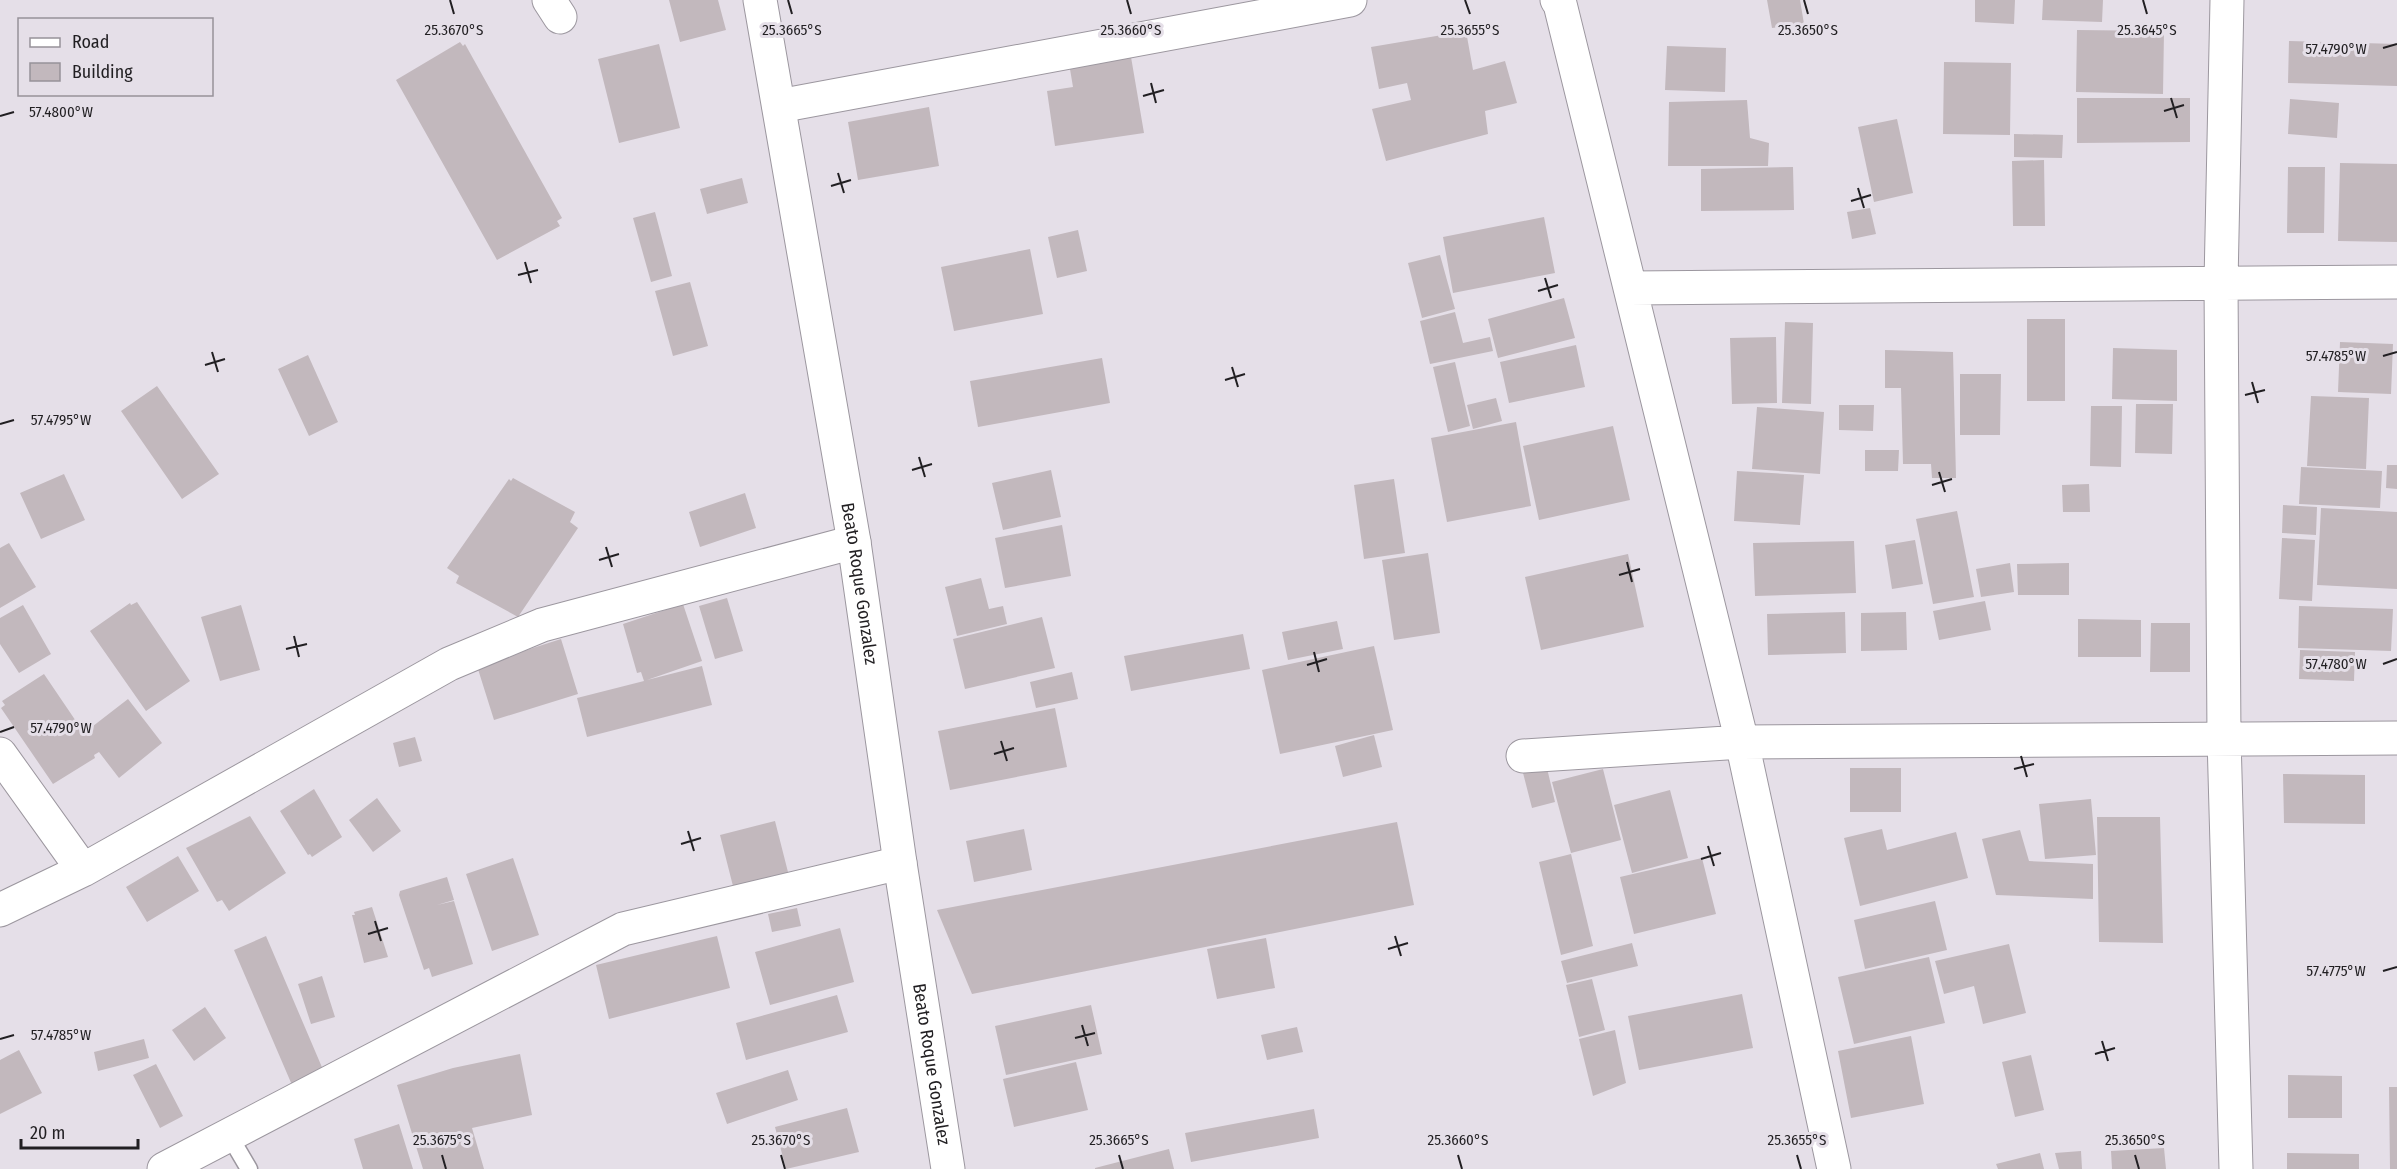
<svg xmlns="http://www.w3.org/2000/svg" width="2397" height="1169" font-family="'Fira Sans Condensed',sans-serif">
	<rect width="100%" height="100%" fill="#e5dfe8"/>
	<path fill="#c2b8bd" d="M 669,0 L 718,0 L 726,30 L 680,42 Z
		M 1767,0 L 1800,0 L 1804,24 L 1772,28 Z
		M 1975,0 L 2015,0 L 2014,24 L 1975,22 Z
		M 2043,0 L 2103,0 L 2102,22 L 2042,20 Z
		M 2077,30 L 2164,31 L 2163,94 L 2076,92 Z
		M 1466,31 L 1473,70 L 1505,61 L 1517,103 L 1485,111 L 1488,134 L 1386,161 L 1372,109 L 1411,100 L 1407,83 L 1379,89 L 1371,47 Z
		M 2289,41 L 2397,44 L 2397,86 L 2288,83 Z
		M 460,42 L 463,46 L 465,44 L 562,218 L 557,221 L 560,226 L 497,260 L 396,80 Z
		M 659,44 L 680,128 L 619,143 L 598,59 Z
		M 1667,46 L 1726,48 L 1725,92 L 1665,90 Z
		M 1131,57 L 1144,133 L 1055,146 L 1047,91 L 1073,87 L 1070,69 Z
		M 1944,62 L 2011,63 L 2010,135 L 1943,134 Z
		M 2077,98 L 2190,98 L 2190,142 L 2077,143 Z
		M 2290,99 L 2339,103 L 2337,138 L 2288,134 Z
		M 1747,100 L 1750,138 L 1769,143 L 1768,166 L 1668,166 L 1669,102 Z
		M 929,107 L 939,166 L 858,180 L 848,122 Z
		M 1897,119 L 1913,193 L 1874,202 L 1858,127 Z
		M 2014,134 L 2063,135 L 2062,158 L 2014,157 Z
		M 2044,160 L 2045,226 L 2013,226 L 2012,161 Z
		M 2340,163 L 2397,164 L 2397,242 L 2338,241 Z
		M 1793,167 L 1794,210 L 1701,211 L 1701,169 Z
		M 2288,167 L 2325,167 L 2324,233 L 2287,233 Z
		M 742,178 L 748,203 L 707,214 L 700,189 Z
		M 1870,208 L 1876,234 L 1852,239 L 1847,212 Z
		M 655,212 L 672,276 L 651,282 L 633,218 Z
		M 1544,217 L 1555,273 L 1453,293 L 1443,237 Z
		M 1078,230 L 1087,271 L 1057,278 L 1048,237 Z
		M 1030,249 L 1043,314 L 954,331 L 941,267 Z
		M 1440,255 L 1455,309 L 1422,318 L 1408,263 Z
		M 690,282 L 708,346 L 673,356 L 655,291 Z
		M 1564,298 L 1575,338 L 1498,358 L 1488,319 Z
		M 1455,312 L 1463,343 L 1490,337 L 1493,351 L 1430,364 L 1420,321 Z
		M 2027,319 L 2065,319 L 2065,401 L 2027,401 Z
		M 1785,322 L 1813,323 L 1811,404 L 1782,403 Z
		M 1776,337 L 1777,403 L 1732,404 L 1730,338 Z
		M 2340,342 L 2393,344 L 2391,394 L 2338,392 Z
		M 1576,345 L 1585,387 L 1509,403 L 1500,362 Z
		M 2113,348 L 2177,350 L 2177,401 L 2112,399 Z
		M 1885,350 L 1953,352 L 1956,478 L 1932,478 L 1931,464 L 1903,464 L 1901,388 L 1885,388 Z
		M 308,355 L 338,422 L 309,436 L 278,369 Z
		M 1102,358 L 1110,403 L 978,427 L 970,381 Z
		M 1455,362 L 1470,426 L 1448,432 L 1433,367 Z
		M 1960,374 L 2001,374 L 2000,435 L 1960,435 Z
		M 157,386 L 219,474 L 182,499 L 121,411 Z
		M 2311,396 L 2369,398 L 2366,469 L 2307,466 Z
		M 1496,398 L 1502,421 L 1473,429 L 1467,405 Z
		M 2136,404 L 2173,404 L 2172,454 L 2135,453 Z
		M 1839,405 L 1874,405 L 1873,431 L 1839,430 Z
		M 2091,406 L 2122,406 L 2121,467 L 2090,466 Z
		M 1757,407 L 1824,412 L 1820,474 L 1752,469 Z
		M 1516,422 L 1531,506 L 1447,522 L 1431,438 Z
		M 1613,426 L 1630,500 L 1539,520 L 1523,446 Z
		M 1865,450 L 1899,450 L 1898,471 L 1865,471 Z
		M 2387,465 L 2397,465 L 2397,489 L 2386,488 Z
		M 2301,467 L 2382,471 L 2380,508 L 2299,504 Z
		M 1051,470 L 1061,517 L 1003,530 L 992,483 Z
		M 1737,471 L 1804,475 L 1800,525 L 1734,521 Z
		M 64,474 L 85,520 L 41,539 L 20,493 Z
		M 513,478 L 575,512 L 570,522 L 578,528 L 518,617 L 456,583 L 459,576 L 447,568 L 509,479 L 511,481 Z
		M 1394,479 L 1405,553 L 1364,559 L 1354,485 Z
		M 2089,484 L 2090,512 L 2063,512 L 2062,485 Z
		M 745,493 L 756,528 L 700,547 L 689,512 Z
		M 2283,505 L 2317,507 L 2316,535 L 2282,533 Z
		M 2321,508 L 2397,512 L 2397,589 L 2317,585 Z
		M 1957,511 L 1974,597 L 1933,604 L 1916,519 Z
		M 1062,525 L 1071,576 L 1005,588 L 995,538 Z
		M 2282,538 L 2315,540 L 2312,601 L 2279,599 Z
		M 1915,540 L 1923,584 L 1892,589 L 1885,545 Z
		M 1854,541 L 1856,593 L 1755,596 L 1753,543 Z
		M 9,543 L 36,587 L 0,608 L 0,548 Z
		M 1428,553 L 1440,633 L 1394,640 L 1382,560 Z
		M 1628,554 L 1644,627 L 1541,650 L 1525,577 Z
		M 2010,563 L 2014,592 L 1981,597 L 1976,569 Z
		M 2069,563 L 2069,595 L 2018,595 L 2017,564 Z
		M 981,578 L 989,609 L 1003,606 L 1007,624 L 957,636 L 945,587 Z
		M 727,598 L 743,651 L 715,659 L 699,606 Z
		M 1985,601 L 1991,630 L 1939,640 L 1933,611 Z
		M 137,602 L 190,681 L 146,711 L 90,631 L 130,603 L 131,605 Z
		M 683,604 L 702,661 L 647,680 L 702,666 L 712,705 L 587,737 L 577,698 L 644,681 L 641,672 L 637,673 L 623,624 Z
		M 23,605 L 51,654 L 19,673 L 0,644 L 0,618 Z
		M 241,605 L 260,670 L 220,681 L 201,617 Z
		M 2299,606 L 2393,609 L 2391,651 L 2298,648 Z
		M 1845,612 L 1846,653 L 1768,655 L 1767,614 Z
		M 1906,612 L 1907,650 L 1861,651 L 1861,613 Z
		M 1042,617 L 1055,668 L 965,689 L 953,639 Z
		M 2078,619 L 2141,620 L 2141,657 L 2078,657 Z
		M 1337,621 L 1343,649 L 1288,660 L 1282,632 Z
		M 2151,623 L 2190,623 L 2190,672 L 2150,672 Z
		M 1243,634 L 1250,669 L 1131,691 L 1124,656 Z
		M 561,639 L 578,694 L 494,720 L 477,666 Z
		M 1374,646 L 1393,730 L 1280,754 L 1262,670 Z
		M 2300,650 L 2355,652 L 2354,681 L 2299,679 Z
		M 1072,672 L 1078,699 L 1036,708 L 1030,682 Z
		M 44,674 L 84,733 L 128,699 L 162,743 L 119,778 L 99,752 L 94,755 L 95,758 L 53,784 L 1,708 L 5,705 L 2,701 Z
		M 1055,708 L 1067,767 L 950,790 L 938,731 Z
		M 1374,735 L 1382,767 L 1343,777 L 1335,746 Z
		M 415,737 L 422,761 L 399,767 L 393,743 Z
		M 1546,764 L 1555,802 L 1532,808 L 1522,769 Z
		M 1850,768 L 1901,768 L 1901,812 L 1850,812 Z
		M 1603,769 L 1621,840 L 1571,853 L 1552,782 Z
		M 2283,774 L 2365,775 L 2365,824 L 2284,823 Z
		M 314,789 L 342,837 L 312,857 L 310,854 L 308,855 L 280,811 Z
		M 1670,790 L 1688,858 L 1632,873 L 1614,805 Z
		M 377,798 L 401,831 L 373,852 L 349,820 Z
		M 2091,799 L 2096,855 L 2045,859 L 2039,804 Z
		M 250,816 L 286,873 L 229,911 L 222,900 L 217,902 L 186,848 Z
		M 2097,817 L 2160,817 L 2163,943 L 2099,942 Z
		M 775,821 L 789,876 L 734,890 L 720,835 Z
		M 1397,822 L 1414,905 L 972,994 L 937,910 Z
		M 1024,829 L 1032,870 L 974,882 L 966,841 Z
		M 1882,829 L 1887,850 L 1956,832 L 1968,878 L 1860,906 L 1844,838 Z
		M 2020,830 L 2029,861 L 2093,864 L 2093,899 L 1996,895 L 1982,839 Z
		M 1571,854 L 1593,946 L 1561,955 L 1539,862 Z
		M 178,856 L 199,891 L 147,922 L 126,887 Z
		M 513,858 L 539,935 L 492,951 L 466,874 Z
		M 1702,858 L 1716,914 L 1634,934 L 1620,877 Z
		M 447,877 L 454,900 L 437,905 L 454,901 L 473,964 L 432,977 L 429,968 L 424,970 L 399,895 L 400,891 Z
		M 1935,901 L 1947,950 L 1865,969 L 1854,920 Z
		M 372,907 L 388,957 L 364,963 L 352,915 L 355,915 L 354,912 Z
		M 797,908 L 801,926 L 772,932 L 768,914 Z
		M 840,928 L 854,982 L 770,1005 L 755,952 Z
		M 266,936 L 324,1072 L 292,1085 L 234,950 Z
		M 717,936 L 730,988 L 609,1019 L 596,965 Z
		M 1266,938 L 1275,988 L 1217,999 L 1207,949 Z
		M 1632,943 L 1638,966 L 1567,983 L 1561,961 Z
		M 2009,944 L 2026,1013 L 1983,1024 L 1974,986 L 1944,994 L 1935,961 Z
		M 1929,957 L 1945,1023 L 1854,1044 L 1838,977 Z
		M 322,976 L 335,1017 L 311,1024 L 298,984 Z
		M 1592,979 L 1605,1030 L 1579,1037 L 1566,985 Z
		M 1742,994 L 1753,1048 L 1639,1070 L 1628,1016 Z
		M 837,995 L 848,1032 L 746,1060 L 736,1023 Z
		M 1091,1005 L 1102,1054 L 1006,1075 L 995,1026 Z
		M 205,1007 L 226,1038 L 194,1061 L 172,1030 Z
		M 1297,1027 L 1303,1052 L 1267,1060 L 1261,1035 Z
		M 1615,1030 L 1626,1083 L 1593,1096 L 1579,1039 Z
		M 1911,1036 L 1924,1104 L 1851,1118 L 1838,1051 Z
		M 144,1039 L 149,1058 L 98,1071 L 94,1052 Z
		M 19,1050 L 42,1093 L 0,1114 L 0,1060 Z
		M 520,1054 L 532,1115 L 472,1128 L 484,1169 L 423,1169 L 397,1085 L 453,1068 Z
		M 2031,1055 L 2044,1110 L 2015,1117 L 2002,1062 Z
		M 1076,1062 L 1088,1110 L 1014,1127 L 1003,1079 Z
		M 156,1064 L 183,1116 L 160,1128 L 133,1075 Z
		M 788,1070 L 798,1100 L 727,1124 L 716,1093 Z
		M 2288,1075 L 2342,1076 L 2342,1118 L 2288,1118 Z
		M 2389,1087 L 2397,1087 L 2397,1169 L 2390,1169 Z
		M 847,1108 L 859,1152 L 786,1169 L 775,1127 Z
		M 1314,1109 L 1319,1138 L 1191,1162 L 1185,1133 Z
		M 399,1124 L 413,1169 L 363,1169 L 354,1139 Z
		M 2164,1148 L 2166,1169 L 2112,1169 L 2111,1151 Z
		M 1169,1149 L 1174,1169 L 1095,1169 L 1095,1168 Z
		M 2081,1151 L 2082,1169 L 2059,1169 L 2055,1153 Z
		M 2040,1153 L 2044,1169 L 1998,1169 L 1996,1164 Z
		M 2287,1153 L 2359,1154 L 2359,1169 L 2287,1169 Z"/>
	<g fill="none" stroke-linecap="round" stroke-linejoin="round">
		<g stroke="#9c979f" stroke-width="19">
			<path id="lane" d="M 229,1135 L 249,1169"/>
		</g>
		<g stroke="#9c979f" stroke-width="35">
			<path id="street" d="M 549,0 L 560,17
				M 1557,0 L 1560,4 L 1742,742 L 1834,1169
				M 2227,0 L 2221,282 L 2224,738 L 2236,1169
				M 779,106 L 1350,0
				M 1630,288 L 2397,282
				M 0,754 L 83,870
				M 1523,756 L 1742,742 L 2397,738
				M 0,910 L 83,870 L 449,664 L 542,625 L 854,542
				M 164,1169 L 623,929 L 900,863"/>
		</g>
		<g stroke="#9c979f" stroke-width="35">
			<g id="secondary">
				<path id="s1" d="M 760,0 L 854,542 L 900,863 L 948,1169"/>
			</g>
		</g>
		<use href="#lane" stroke="#fff" stroke-width="16"/>
		<use href="#street" stroke="#fff" stroke-width="33"/>
		<use href="#secondary" stroke="#fff" stroke-width="33"/>
	</g>
	<path fill="none" stroke="#211f22" stroke-width="2" d="M 450,0 L 454,14M 788,0 L 792,14M 1127,0 L 1131,14M 1465,0 L 1470,14M 1804,0 L 1808,14M 2143,0 L 2147,14M 2383,48 L 2397,44M 1151,83 L 1156,103M 1143,96 L 1164,90M 2171,98 L 2177,118M 2164,111 L 2184,105M 0,116 L 14,112M 838,173 L 844,193M 831,186 L 851,180M 1858,188 L 1864,208M 1851,201 L 1871,195M 525,262 L 531,283M 518,275 L 538,270M 1545,278 L 1551,298M 1538,291 L 1558,285M 212,352 L 218,372M 2383,356 L 2397,352M 205,365 L 225,359M 1232,367 L 1238,387M 1225,380 L 1245,374M 2252,382 L 2258,403M 2245,395 L 2265,390M 0,424 L 14,420M 919,457 L 925,477M 912,470 L 932,464M 1939,472 L 1945,492M 1932,485 L 1952,479M 606,547 L 612,567M 599,560 L 619,554M 1627,562 L 1632,582M 1619,575 L 1640,569M 294,636 L 299,657M 286,649 L 307,644M 1314,652 L 1319,672M 2383,664 L 2397,659M 1307,665 L 1327,659M 0,732 L 14,727M 1001,741 L 1007,761M 994,754 L 1014,748M 2021,756 L 2027,777M 2014,769 L 2034,764M 688,831 L 694,851M 681,844 L 701,838M 1708,846 L 1714,866M 1701,859 L 1721,853M 375,921 L 381,941M 368,934 L 388,928M 1395,936 L 1401,956M 1388,949 L 1408,943M 2383,971 L 2397,967M 1082,1025 L 1088,1046M 1075,1038 L 1095,1033M 0,1039 L 14,1035M 2102,1041 L 2108,1061M 2095,1054 L 2115,1048M 442,1155 L 446,1169M 781,1155 L 785,1169M 1119,1155 L 1123,1169M 1458,1155 L 1462,1169M 1797,1155 L 1801,1169M 2135,1155 L 2139,1169"/>
	<g text-anchor="middle" dominant-baseline="central" stroke-width="6" stroke-linejoin="round" paint-order="stroke">
		<g font-size="18" fill="#211f22" stroke="#e5dfe8">
			<text stroke="none"><textPath href="#s1" startOffset="592">Beato Roque Gonzalez</textPath></text>
			<text stroke="none"><textPath href="#s1" startOffset="1078">Beato Roque Gonzalez</textPath></text>
		</g>
	</g>
	<g font-size="15" text-anchor="middle" fill="#211f22" stroke="#e5dfe8" stroke-width="6" stroke-linejoin="round" paint-order="stroke">
		<text x="454" y="35">25.3670°S</text>
		<text x="792" y="35">25.3665°S</text>
		<text x="1131" y="35">25.3660°S</text>
		<text x="1470" y="35">25.3655°S</text>
		<text x="1808" y="35">25.3650°S</text>
		<text x="2147" y="35">25.3645°S</text>
		<text x="2336" y="54">57.4790°W</text>
		<text x="61" y="117">57.4800°W</text>
		<text x="2336" y="361">57.4785°W</text>
		<text x="61" y="425">57.4795°W</text>
		<text x="2336" y="669">57.4780°W</text>
		<text x="61" y="733">57.4790°W</text>
		<text x="2336" y="976">57.4775°W</text>
		<text x="61" y="1040">57.4785°W</text>
		<text x="442" y="1145">25.3675°S</text>
		<text x="781" y="1145">25.3670°S</text>
		<text x="1119" y="1145">25.3665°S</text>
		<text x="1458" y="1145">25.3660°S</text>
		<text x="1797" y="1145">25.3655°S</text>
		<text x="2135" y="1145">25.3650°S</text>
	</g>
	<rect x="18" y="18" width="195" height="78" fill="#e5dfe8" stroke="#979299" stroke-width="1.5"/>
	<rect x="30" y="38" width="30" height="9" fill="#ffffff" stroke="#979299" stroke-width="1.5"/>
	<text x="72" y="48" font-size="18" fill="#211f22">Road</text>
	<rect x="30" y="63" width="30" height="18" fill="#c2b8bd" stroke="#979299" stroke-width="1.5"/>
	<text x="72" y="78" font-size="18" fill="#211f22">Building</text>
	<path d="M21 1139v9h117v-9" fill="none" stroke="#211f22" stroke-width="3"/>
	<text x="30" y="1139" font-size="18" fill="#211f22" stroke="#e5dfe8" stroke-width="4.5" paint-order="stroke">20 m</text>
</svg>
